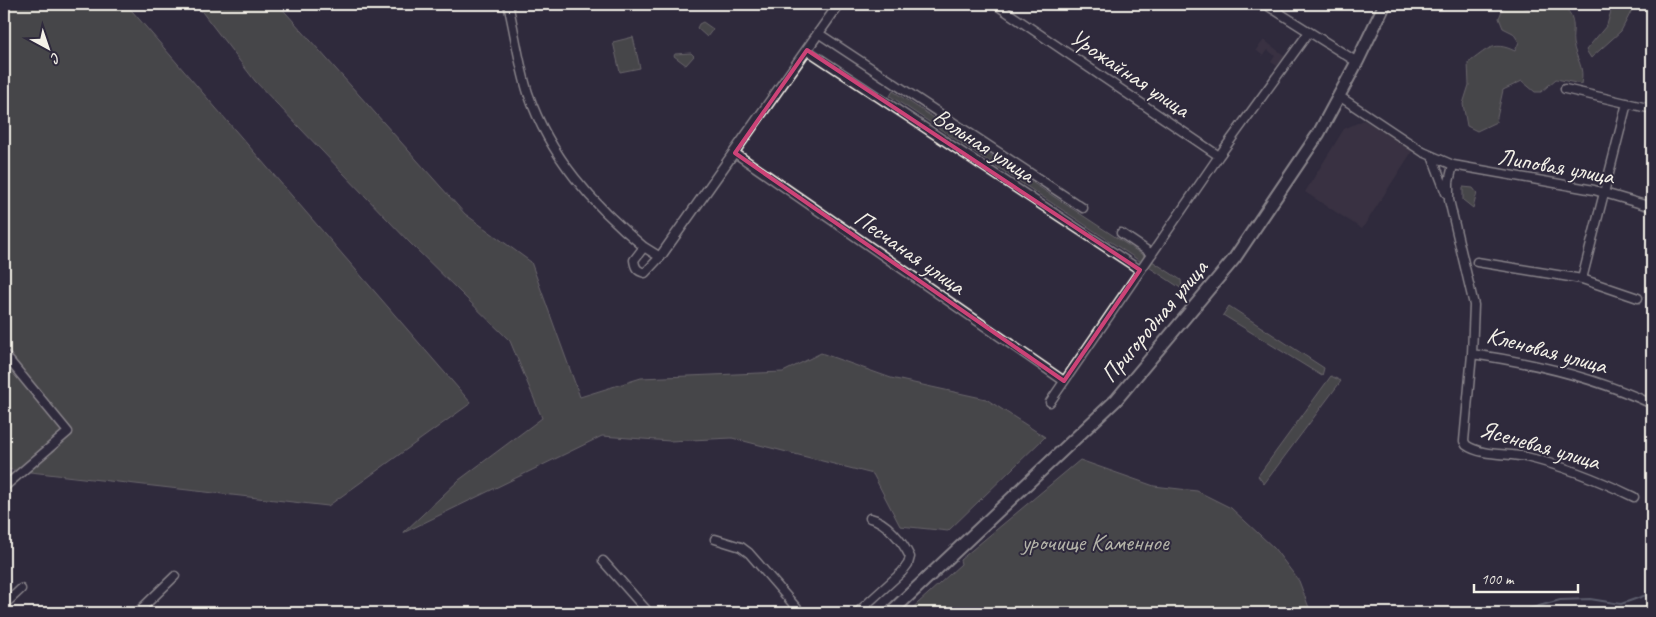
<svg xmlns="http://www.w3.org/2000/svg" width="1656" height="617" font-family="Caveat,sans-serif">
	<rect width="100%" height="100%" fill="#2f2a3d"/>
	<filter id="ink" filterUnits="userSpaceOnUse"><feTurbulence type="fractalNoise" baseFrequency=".02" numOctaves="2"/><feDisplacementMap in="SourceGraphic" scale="10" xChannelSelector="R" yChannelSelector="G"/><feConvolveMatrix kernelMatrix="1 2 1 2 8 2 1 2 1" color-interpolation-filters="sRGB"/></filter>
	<g filter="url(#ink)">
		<path fill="#443b48" d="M 1264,40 L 1285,56 L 1277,66 L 1271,62 L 1275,56 L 1268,50 L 1263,56 L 1256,50 Z
			M 1364,120 L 1413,150 L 1362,229 L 1305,192 L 1344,129 Z"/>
		<path fill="#63685a" stroke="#acaca1" d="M 4,4 L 126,4 L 471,403 L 328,506 L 4,469 Z
			M 196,4 L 278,4 L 465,214 L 531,262 L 580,397 L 641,378 L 783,372 L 821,353 L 891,378 L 986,399 L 1045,437 L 948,531 L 900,526 L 873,474 L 732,438 L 670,441 L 602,436 L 403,533 L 459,480 L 542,418 L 510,341 L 410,243 L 255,81 Z
			M 1513,4 L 1533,10 C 1548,2 1570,1 1573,23 C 1574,30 1572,37 1573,43 C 1576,60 1585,66 1581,84 L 1556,79 L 1541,92 L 1535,92 L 1522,81 L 1503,90 L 1496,122 L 1477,131 L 1467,126 L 1463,104 L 1469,85 L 1468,63 C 1487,50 1492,40 1515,51 L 1519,42 L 1513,33 L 1503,28 L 1499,18 L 1503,8 Z
			M 1613,4 L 1635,4 L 1621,31 L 1591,58 L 1586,50 L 1607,25 Z
			M 703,22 L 713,29 L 707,37 L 697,28 L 699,24 Z
			M 633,37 L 640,68 L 620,72 L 613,42 Z
			M 691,53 L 694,56 L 686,65 L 674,56 L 675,54 Z
			M 893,91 L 1181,280 L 1182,289 L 890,96 Z
			M 1463,187 L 1473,188 L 1477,193 L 1473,208 L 1463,200 Z
			M 1229,306 L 1324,368 L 1322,376 L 1223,315 Z
			M 1331,376 L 1341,381 L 1264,484 L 1258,476 Z
			M 1080,460 L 1154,486 L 1197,491 L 1231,508 L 1274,548 L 1299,581 L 1311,613 L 907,613 L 961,564 L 960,560 Z"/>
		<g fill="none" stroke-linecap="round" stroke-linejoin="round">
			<path stroke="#939ba7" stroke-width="2" d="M 1515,613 L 1560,600 L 1590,599 L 1621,604 L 1652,593"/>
			<g stroke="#f4f1e8" stroke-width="11">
				<path id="minor" d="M 508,4 C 515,33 519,65 528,93 C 550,157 593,205 644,247 L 660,257 L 645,273 C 637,271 635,268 634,260 L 644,247
					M 995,4 L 1219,156
					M 1265,4 L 1357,62
					M 818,33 L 1083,208
					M 807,50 L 1140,270
					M 1565,89 L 1652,109
					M 1339,96 L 1423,152 L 1453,165 L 1594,190 L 1652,207
					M 735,153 L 1064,381
					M 1432,156 L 1446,193
					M 1453,165 L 1449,182 L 1449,200 L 1474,305 L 1472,354 C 1535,363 1595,377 1652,404
					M 1121,233 L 1152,254
					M 1477,262 L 1582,279 L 1638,298
					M 1582,279 L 1627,103
					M 4,354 L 68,432 L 4,487
					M 1472,354 L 1464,441 L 1466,445 C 1481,456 1507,453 1526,457 C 1564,466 1599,480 1634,497
					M 1050,402 L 1219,156 L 1309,32
					M 715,539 L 741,547 L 749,553 L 801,613
					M 603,561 L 649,613
					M 4,605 L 21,589
					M 137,613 L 175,576
					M 857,613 L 902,572 L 908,564 L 910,557 C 903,542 886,521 870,518"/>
			</g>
			<g stroke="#f4f1e8" stroke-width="12">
				<path id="tertiary" d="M 660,257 L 839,4"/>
			</g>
			<g stroke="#f4f1e8" stroke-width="15">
				<path id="primary" d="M 890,613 L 1116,400 L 1234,259 L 1319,133 L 1357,62 L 1385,4"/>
			</g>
			<use href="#minor" stroke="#2f2a3d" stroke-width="8"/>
			<use href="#tertiary" stroke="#2f2a3d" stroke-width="9"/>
			<use href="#primary" stroke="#2f2a3d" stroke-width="11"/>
		</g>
	</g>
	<path d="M0 0H1656V617H0ZM 807,50 L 1140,270 L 1064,381 L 735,153 Z" fill="#2f2a3d" fill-opacity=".55" fill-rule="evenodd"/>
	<path fill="none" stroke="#cc4377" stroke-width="4" stroke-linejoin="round" d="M 807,50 L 1140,270 L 1064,381 L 735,153 Z"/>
	<g text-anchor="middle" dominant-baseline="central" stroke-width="4" stroke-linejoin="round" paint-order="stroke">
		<g font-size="24" fill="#f4f1e8" stroke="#2f2a3d">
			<text transform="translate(1130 73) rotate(34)">Урожайная улица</text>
			<text transform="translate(984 145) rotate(33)">Вольная улица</text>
			<text transform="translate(1556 166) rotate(10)">Липовая улица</text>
			<text transform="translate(910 252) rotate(35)">Песчаная улица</text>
			<text transform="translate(1154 321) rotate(-50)">Пригородная улица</text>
			<text transform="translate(1547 350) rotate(15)">Кленовая улица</text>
			<text transform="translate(1540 445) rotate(16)">Ясеневая улица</text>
		</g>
		<g font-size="24" fill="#b3b3a8" stroke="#2f2a3d">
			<text x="1095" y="542">урочище Каменное</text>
		</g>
	</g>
	<rect width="1656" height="617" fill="none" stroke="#2f2a3d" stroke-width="20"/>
	<rect x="10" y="10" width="1636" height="597" fill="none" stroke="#f4f1e8" stroke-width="2" filter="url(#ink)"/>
	<g transform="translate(48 48) rotate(140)" stroke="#2f2a3d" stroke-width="4" paint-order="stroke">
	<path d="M0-4L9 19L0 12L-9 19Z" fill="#f4f1e8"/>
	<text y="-8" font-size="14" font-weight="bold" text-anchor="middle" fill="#f4f1e8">С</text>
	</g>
	<path d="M1474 584v8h104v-8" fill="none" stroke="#f4f1e8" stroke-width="2.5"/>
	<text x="1481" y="584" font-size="15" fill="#f4f1e8" stroke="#2f2a3d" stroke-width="4" paint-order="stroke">100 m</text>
</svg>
